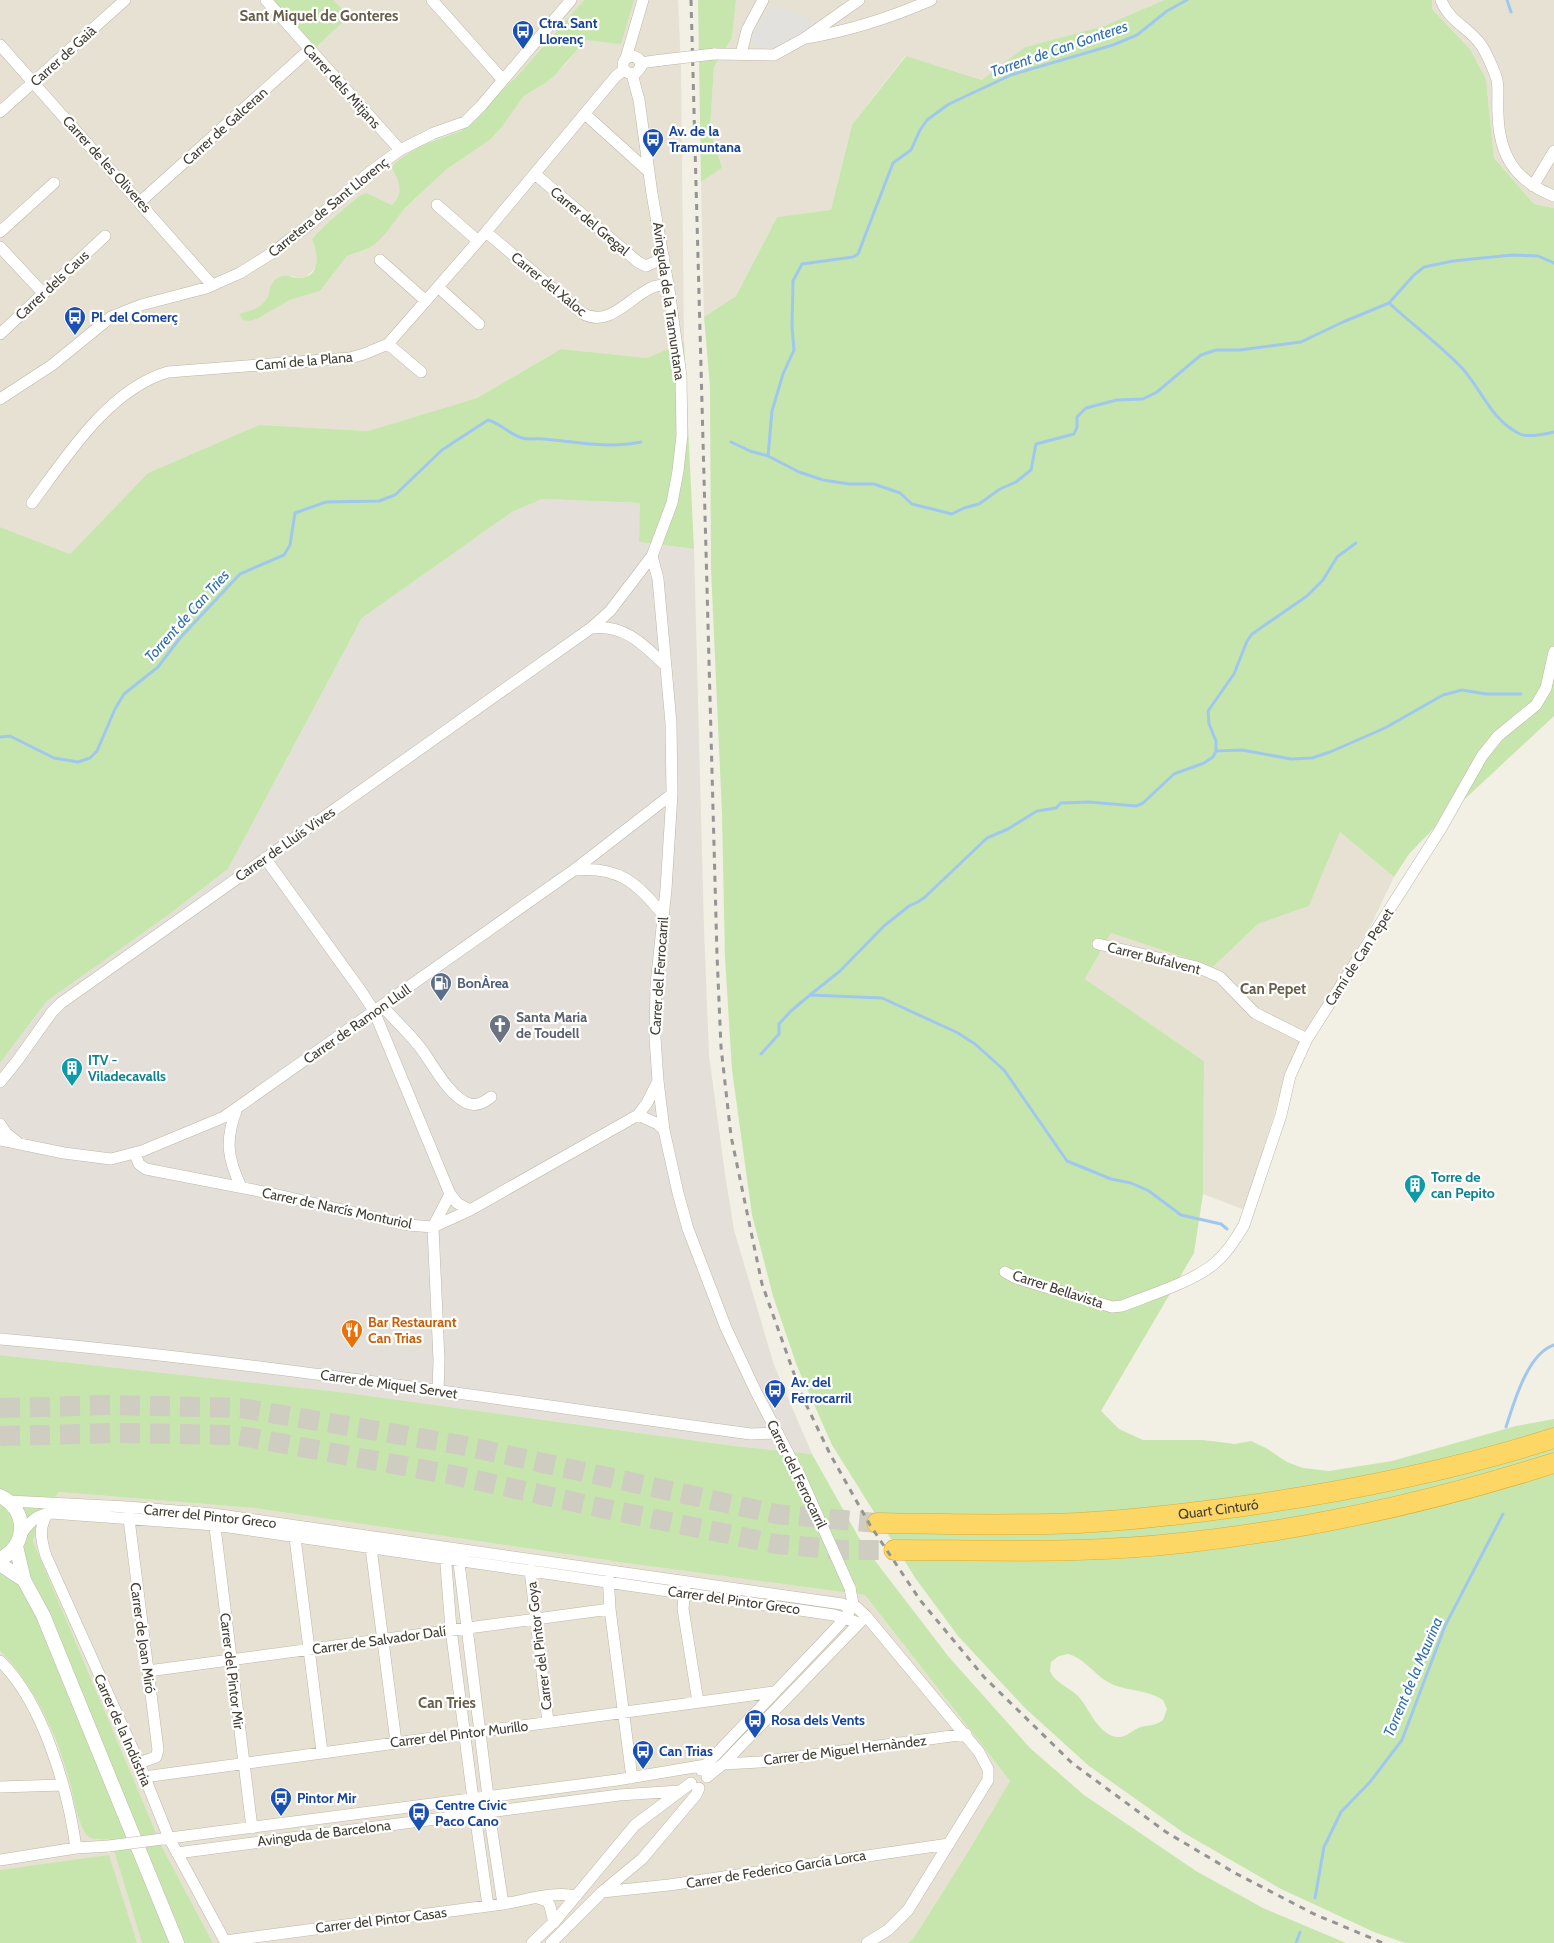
<svg xmlns="http://www.w3.org/2000/svg" width="1554" height="1943" font-family="Cabin,sans-serif">
	<rect width="100%" height="100%" fill="#f2efe4"/>
	<path fill="#e6e1d2" d="M 0,0 L 584,0 L 520,73 L 461,131 L 425,143 L 396,162 L 401,187 L 397,200 L 392,205 L 379,199 L 359,196 L 325,225 L 312,239 L 316,253 L 316,267 L 306,277 L 299,278 L 292,276 L 273,282 L 265,302 L 260,308 L 240,314 L 250,321 L 257,319 L 290,300 L 320,291 L 347,256 L 369,248 L 390,227 L 399,214 L 447,169 L 491,139 L 502,127 L 524,96 L 544,84 L 566,64 L 580,46 L 625,0 L 678,0 L 681,69 L 684,342 L 647,358 L 561,349 L 477,398 L 368,431 L 259,425 L 148,473 L 70,554 L 0,527 Z
		M 736,0 L 1164,0 L 1104,26 L 1025,47 L 983,80 L 905,56 L 852,125 L 831,211 L 777,217 L 736,296 L 704,317 L 701,182 L 722,168 L 710,130 L 714,67 L 732,38 Z
		M 1432,0 L 1554,0 L 1554,208 L 1534,204 L 1494,158 L 1486,79 L 1470,49 L 1432,9 Z
		M 1340,832 L 1394,877 L 1371,925 L 1300,1045 L 1280,1094 L 1245,1210 L 1203,1194 L 1204,1061 L 1085,979 L 1111,933 L 1213,967 L 1258,924 L 1309,906 Z
		M 59,1492 L 254,1508 L 626,1563 L 865,1595 L 1010,1781 L 963,1860 L 913,1939 L 907,1943 L 213,1943 L 162,1847 L 33,1541 L 39,1519 Z
		M 0,1651 L 26,1680 L 46,1717 L 69,1777 L 80,1822 L 97,1840 L 108,1838 L 115,1854 L 142,1943 L 0,1943 Z"/>
	<path fill="#e4e0d9" d="M 542,499 L 641,503 L 639,542 L 694,549 L 704,928 L 709,1055 L 725,1174 L 734,1230 L 774,1365 L 812,1454 L 735,1446 L 347,1393 L 0,1355 L 0,1063 L 47,1001 L 167,916 L 228,869 L 362,618 L 512,512 Z"/>
	<path fill="#c7e6ad" fill-rule="evenodd" d="M 272,0 L 333,0 L 349,16 L 314,49 Z
		M 584,0 L 634,0 L 621,44 L 586,40 L 555,75 L 544,84 L 524,96 L 502,127 L 491,139 L 447,169 L 404,209 L 386,233 L 375,244 L 369,248 L 347,256 L 320,291 L 290,300 L 257,319 L 250,321 L 243,320 L 239,314 C 253,310 264,308 269,293 C 270,287 271,283 276,279 C 285,272 292,279 302,278 C 322,275 317,252 312,239 L 325,225 L 359,196 L 366,193 L 392,205 C 404,193 400,182 392,168 L 396,162 L 419,146 L 461,131 L 520,73 Z
		M 698,0 L 736,0 L 732,38 L 714,67 L 710,130 L 722,168 L 701,182 Z
		M 1164,0 L 1432,0 L 1432,9 L 1470,49 L 1486,79 L 1494,158 L 1534,204 L 1554,208 L 1554,716 L 1439,823 L 1409,854 L 1394,877 L 1340,832 L 1309,906 L 1258,924 L 1213,967 L 1111,933 L 1085,979 L 1204,1061 L 1203,1194 L 1194,1253 L 1101,1411 L 1119,1429 L 1143,1440 L 1203,1440 L 1235,1444 L 1251,1441 L 1266,1448 L 1287,1462 L 1303,1468 L 1329,1471 L 1392,1461 L 1516,1426 L 1554,1419 L 1554,1943 L 1405,1943 L 1374,1932 L 1281,1889 L 1184,1833 L 1089,1766 L 1026,1709 L 958,1636 L 916,1579 L 832,1445 L 797,1366 L 773,1296 L 752,1215 L 732,1070 L 725,958 L 722,814 L 711,568 L 710,387 L 704,317 L 736,296 L 777,217 L 831,210 L 852,125 L 906,56 L 982,80 L 1025,47 L 1104,26 ZM 1068,1654 C 1087,1659 1096,1678 1114,1685 C 1129,1691 1148,1690 1163,1700 L 1167,1709 L 1163,1720 C 1156,1726 1147,1725 1138,1728 C 1132,1731 1127,1736 1121,1737 C 1100,1739 1089,1708 1078,1696 C 1069,1687 1055,1683 1050,1671 L 1051,1662 L 1059,1656 Z
		M 684,342 L 694,549 L 639,542 L 640,503 L 542,499 L 512,512 L 362,618 L 228,869 L 167,916 L 47,1001 L 0,1063 L 0,527 L 70,554 L 148,473 L 259,425 L 368,431 L 477,398 L 561,349 L 647,358 Z
		M 0,1355 L 348,1393 L 735,1446 L 812,1454 L 863,1545 L 948,1656 L 1030,1748 L 1084,1795 L 1196,1871 L 1263,1908 L 1346,1943 L 907,1943 L 913,1939 L 963,1860 L 1010,1781 L 865,1595 L 626,1563 L 254,1508 L 59,1492 L 39,1519 L 33,1541 L 162,1847 L 213,1943 L 142,1943 L 115,1854 L 108,1839 C 100,1839 91,1841 86,1834 C 76,1819 74,1796 69,1779 C 55,1732 35,1686 0,1651 Z
		M 109,1855 L 137,1943 L 0,1943 L 0,1870 Z"/>
	<path fill="#e3e1dd" d="M 771,5 L 816,20 L 803,33 L 784,45 L 769,49 L 758,49 L 752,42 L 752,34 Z"/>
	<g fill="none" stroke-linecap="round" stroke-linejoin="round">
		<path stroke="#a0c8ef" stroke-width="3" d="M 1507,0 L 1511,12
			M 1389,303 L 1414,275 L 1424,267 L 1453,261 L 1512,255 L 1538,256 L 1554,263
			M 731,442 L 750,451 L 768,456 L 799,472 L 823,480 L 849,484 L 874,484 L 900,493 L 912,504 L 952,514 L 964,508 L 979,504 L 1000,489 L 1016,482 L 1031,470 L 1036,444 L 1074,434 L 1077,427 L 1077,417 L 1086,408 L 1117,400 L 1143,399 L 1157,392 L 1201,355 L 1216,350 L 1240,350 L 1301,342 L 1343,322 L 1389,303 C 1413,325 1440,345 1462,368 C 1482,390 1491,420 1520,434 C 1528,438 1545,434 1554,432
			M 768,456 L 772,411 L 783,374 L 794,350 L 792,327 L 793,281 L 802,264 L 853,257 L 858,254 L 893,163 L 911,150 L 920,130 L 927,120 L 949,104 L 1011,75 L 1113,45 L 1137,35 L 1167,11 L 1187,0
			M 0,737 L 10,736 L 54,758 L 78,762 L 90,758 L 97,751 L 115,709 L 124,694 L 158,667 L 180,638 L 240,574 L 284,555 L 290,545 L 295,513 L 326,502 L 379,501 L 395,495 L 442,450 L 488,420 C 500,423 509,434 522,438 C 529,440 537,438 544,439 C 576,442 609,449 641,442
			M 1216,751 L 1242,750 L 1291,759 L 1312,758 L 1330,752 L 1385,728 L 1443,695 L 1462,690 L 1486,694 L 1521,694
			M 810,995 L 840,971 L 884,926 L 909,906 L 918,902 L 925,897 L 987,838 L 1008,829 L 1037,811 L 1056,808 L 1061,803 L 1089,802 L 1136,806 L 1143,803 L 1174,774 L 1204,763 L 1213,757 L 1216,751 L 1216,741 L 1209,724 L 1208,711 L 1234,674 L 1247,641 L 1252,634 L 1307,596 L 1323,580 L 1337,557 L 1356,543
			M 761,1054 L 779,1034 L 779,1024 L 791,1011 L 810,995 L 882,998 L 958,1033 L 975,1044 L 1004,1070 L 1067,1161 L 1111,1179 L 1131,1183 L 1149,1191 L 1181,1215 L 1221,1224 L 1227,1229
			M 1506,1427 C 1514,1403 1527,1354 1554,1345
			M 1315,1898 L 1324,1847 L 1341,1812 L 1370,1782 L 1402,1740 L 1445,1626 L 1503,1514
			M 1296,1943 L 1300,1932"/>
		<path stroke="#cfccc1" stroke-width="20" stroke-dasharray="20 10" stroke-linecap="butt" d="M 0,1408 L 112,1405 L 241,1408 L 461,1445 L 776,1514 L 877,1523
			M 0,1436 L 120,1433 L 236,1435 L 453,1475 L 606,1509 L 776,1544 L 843,1550 L 894,1550"/>
		<g stroke="#bdb7a7" stroke-width="12">
			<path id="minor" d="M 266,0 L 400,150
				M 432,0 L 503,80
				M 1441,0 C 1450,23 1469,27 1481,45 C 1486,52 1495,72 1497,80 C 1499,91 1497,103 1498,114 C 1499,155 1515,181 1554,196
				M 806,38 C 849,31 892,17 931,0
				M 0,45 L 212,285
				M 714,54 L 774,55 L 805,38 L 859,0
				M 741,54 L 747,30 L 763,0
				M 626,58 L 633,56 L 639,59 L 641,67 L 636,73 C 625,76 619,66 626,58 L 643,0
				M 640,63 L 662,60
				M 0,112 L 125,0
				M 586,115 L 648,171
				M 535,174 L 638,262 L 646,266 L 664,258
				M 1533,186 L 1554,151
				M 140,202 L 309,50
				M 437,205 L 478,241
				M 0,232 L 54,183
				M 486,232 L 582,313 C 609,329 629,297 653,287 C 657,285 664,285 669,285
				M 0,247 L 43,293
				M 380,260 L 426,301
				M 438,287 L 479,324
				M 0,334 L 105,236
				M 388,344 L 421,372
				M 0,399 L 52,365 L 111,317 L 141,305 L 206,288 L 240,273 L 272,253 L 310,224 L 370,172 L 400,150 L 434,133 L 465,122 L 481,106 L 571,0
				M 32,503 C 67,456 109,389 168,372 L 350,358 L 364,354 L 388,344 L 486,232 L 616,76 L 624,70
				M 652,556 L 658,579 L 671,723 L 672,794 L 666,889 L 656,985 L 655,1038 L 658,1081 L 664,1130 L 678,1193 L 688,1229 L 726,1328 L 756,1392 L 799,1474
				M 591,628 L 610,611 L 652,556 L 672,503 L 678,471 L 682,435 L 681,376 L 669,290 L 652,194 L 639,100 L 632,74
				M 265,858 L 361,991 L 374,1011 L 450,1194 L 457,1203 L 470,1210
				M 574,870 C 618,866 637,882 663,915
				M 1098,944 L 1197,967 L 1220,977 L 1255,1013 L 1307,1039
				M 382,1006 C 394,1019 408,1032 419,1046 C 432,1062 449,1098 470,1104 C 478,1106 484,1102 491,1097
				M 0,1082 L 17,1061 L 52,1012 L 61,1003 L 591,628 C 625,624 644,645 666,666
				M 237,1108 C 225,1140 227,1157 241,1187
				M 638,1115 L 658,1124 L 664,1130
				M 0,1124 L 6,1133 L 17,1142
				M 0,1140 L 64,1153 L 111,1159 L 142,1151 L 224,1117 L 574,870 L 672,794
				M 135,1154 L 139,1164 L 146,1169 L 269,1193 L 408,1225 L 433,1227 L 470,1210 L 638,1115 L 647,1103 L 658,1081
				M 1005,1272 L 1016,1278 L 1112,1307 L 1122,1306 C 1150,1295 1193,1282 1215,1263 C 1227,1253 1236,1239 1244,1225 L 1281,1115 L 1290,1076 L 1307,1039 L 1440,830 L 1482,756 L 1498,736 L 1536,705 L 1546,688 L 1554,652
				M 0,1339 C 251,1361 501,1400 751,1434 L 778,1433
				M 438,1391 L 439,1360 L 433,1227 L 450,1194
				M 9,1501 L 127,1507 L 213,1514 L 842,1604 L 851,1608
				M 128,1511 L 158,1750 L 156,1757 L 139,1763
				M 48,1513 C 38,1527 41,1540 46,1556 L 139,1763 L 169,1838 L 226,1943
				M 214,1519 L 252,1828
				M 294,1530 L 322,1752
				M 21,1534 C 30,1522 36,1515 51,1513 L 215,1525 L 834,1615 L 859,1623
				M 371,1548 L 396,1742
				M 445,1552 L 451,1629 L 473,1799
				M 458,1555 L 488,1797
				M 530,1570 L 548,1722
				M 608,1574 L 610,1609 L 632,1778
				M 685,1585 L 683,1609 L 698,1702
				M 850,1588 L 853,1604 L 866,1616 L 979,1752 L 988,1769 L 988,1780 L 908,1910 L 888,1930 L 867,1943
				M 0,1661 C 43,1703 68,1789 76,1848
				M 148,1671 L 610,1609
				M 723,1764 L 760,1762 L 966,1734
				M 701,1770 L 838,1626 L 849,1612
				M 144,1777 L 774,1692
				M 707,1777 L 723,1764 L 864,1618
				M 0,1787 L 62,1785
				M 489,1812 L 503,1904
				M 475,1814 L 488,1906
				M 162,1839 L 617,1780 L 706,1765
				M 177,1853 L 619,1795 L 680,1791
				M 0,1860 L 76,1848 L 109,1846
				M 602,1892 L 669,1885 L 949,1844
				M 538,1898 L 547,1901 L 550,1906 L 554,1923
				M 225,1941 L 503,1904 C 527,1900 553,1891 576,1896
				M 532,1943 L 556,1920 L 635,1825 L 691,1783
				M 551,1943 L 602,1892 L 642,1859 L 696,1795 L 699,1788"/>
		</g>
		<g stroke="#bdb7a7" stroke-width="15">
			<path id="tertiary" d="M 0,1496 C 28,1509 28,1546 0,1559
				M 16,1546 L 24,1580 L 43,1615 L 177,1943
				M 0,1564 L 24,1580"/>
		</g>
		<g stroke="#dcac35" stroke-width="21">
			<g id="motorway">
				<path id="s1" d="M 877,1523 C 944,1524 1011,1526 1078,1523 C 1136,1520 1194,1513 1251,1505 C 1354,1490 1455,1470 1554,1438"/>
				<path d="M 894,1550 C 990,1550 1086,1554 1181,1543 C 1307,1530 1434,1501 1554,1463"/>
			</g>
		</g>
		<use href="#minor" stroke="#fff" stroke-width="11"/>
		<use href="#tertiary" stroke="#fff" stroke-width="14"/>
		<use href="#motorway" stroke="#fcd765" stroke-width="20"/>
		<path stroke="#949494" stroke-width="3" stroke-dasharray="6 6" stroke-linecap="butt" d="M 691,0 L 717,955 L 721,1047 L 731,1136 L 762,1284 L 802,1396 L 830,1454 L 870,1525 L 920,1600 L 984,1677 L 1072,1763 L 1166,1832 L 1235,1873 L 1314,1914 L 1383,1943"/>
		<g stroke="#bdb7a7" stroke-width="12" stroke-linecap="butt">
			<path id="minor-bridge" d="M 662,60 L 714,54
				M 799,1474 L 850,1588
				M 109,1846 L 162,1839"/>
		</g>
		<use href="#minor-bridge" stroke="#fff" stroke-width="11"/>
	</g>
	<defs>
		<g id="bus-pin" transform="scale(1.125)"><path d="M0 17L-7.5 6A9.5 9.5 0 1 1 7.5 6Z" fill="#1a4fb4" stroke="#fff"/><path d="M-5-6H5V4H4V6H2V4H-2V6H-4V4H-5ZM-3.5-4V0h7V-4ZM-3.5 1.2v1.5H-2V1.2ZM2 1.2v1.5H3.5V1.2Z" fill="#fff"/></g>
		<g id="fuel-pin" transform="scale(1.125)"><path d="M0 17L-7.5 6A9.5 9.5 0 1 1 7.5 6Z" fill="#5c6f8a" stroke="#fff"/><path d="M-5.5-6h7V0h2V4h1.3V-2.5L3-4.5l.8-.8L6-3V5H2.5V1h-1V6h-7ZM-4.2-4.7v3.2H.2V-4.7Z" fill="#fff"/></g>
		<g id="church-pin" transform="scale(1.125)"><path d="M0 17L-7.5 6A9.5 9.5 0 1 1 7.5 6Z" fill="#6b7280" stroke="#fff"/><path d="M-1.2-6h2.4v3.5h3.3v2.4h-3.3V6h-2.4V-.1h-3.3v-2.4h3.3Z" fill="#fff"/></g>
		<g id="building-pin" transform="scale(1.125)"><path d="M0 17L-7.5 6A9.5 9.5 0 1 1 7.5 6Z" fill="#0f9aa8" stroke="#fff"/><path d="M-4-6H4V6H1V3H-1V6H-4ZM-2.5-4.3h1.7v1.8h-1.7ZM.8-4.3h1.7v1.8H.8ZM-2.5-1h1.7V.8h-1.7ZM.8-1h1.7V.8H.8Z" fill="#fff"/></g>
		<g id="restaurant-pin" transform="scale(1.125)"><path d="M0 17L-7.5 6A9.5 9.5 0 1 1 7.5 6Z" fill="#e8710a" stroke="#fff"/><path d="M-5-6h1v4h1v-4h1v4h1v-4h1v5L-1.5 .5V6h-2V.5L-5-1ZM5-6V6H3V1.5H1.5Q1.5-4 5-6Z" fill="#fff"/></g>
	</defs>
	<g fill-rule="evenodd">
		<use href="#bus-pin" x="523" y="31"/>
		<use href="#bus-pin" x="653" y="139"/>
		<use href="#bus-pin" x="75" y="317"/>
		<use href="#fuel-pin" x="441" y="983"/>
		<use href="#church-pin" x="500" y="1025"/>
		<use href="#building-pin" x="72" y="1068"/>
		<use href="#building-pin" x="1415" y="1185"/>
		<use href="#restaurant-pin" x="352" y="1330"/>
		<use href="#bus-pin" x="775" y="1390"/>
		<use href="#bus-pin" x="755" y="1720"/>
		<use href="#bus-pin" x="643" y="1751"/>
		<use href="#bus-pin" x="281" y="1798"/>
		<use href="#bus-pin" x="419" y="1813"/>
	</g>
	<g text-anchor="middle" dominant-baseline="central" stroke-width="4.5" stroke-linejoin="round" paint-order="stroke">
		<g font-size="14" font-weight="bold" fill="#164399" stroke="#fff" text-anchor="start">
			<text x="539" y="23">Ctra. Sant<tspan x="539" dy="16">Llorenç</tspan></text>
			<text x="669" y="131">Av. de la<tspan x="669" dy="16">Tramuntana</tspan></text>
			<text x="91" y="317">Pl. del Comerç</text>
			<text x="791" y="1382">Av. del<tspan x="791" dy="16">Ferrocarril</tspan></text>
			<text x="771" y="1720">Rosa dels Vents</text>
			<text x="659" y="1751">Can Trias</text>
			<text x="297" y="1798">Pintor Mir</text>
			<text x="435" y="1805">Centre Cívic<tspan x="435" dy="16">Paco Cano</tspan></text>
		</g>
		<g font-size="14" fill="#443f34" stroke="#fff">
			<text transform="translate(63 56) rotate(-42)">Carrer de Gaià</text>
			<text transform="translate(342 86) rotate(48)">Carrer dels Mitjans</text>
			<text transform="translate(225 126) rotate(-42)">Carrer de Galceran</text>
			<text transform="translate(107 164) rotate(48)">Carrer de les Oliveres</text>
			<text transform="translate(328 207) rotate(-39)">Carretera de Sant Llorenç</text>
			<text transform="translate(590 221) rotate(40)">Carrer del Gregal</text>
			<text transform="translate(549 284) rotate(39)">Carrer del Xaloc</text>
			<text transform="translate(52 285) rotate(-43)">Carrer dels Caus</text>
			<text transform="translate(669 301) rotate(82)">Avinguda de la Tramuntana</text>
			<text transform="translate(304 361) rotate(-5)">Camí de la Plana</text>
			<text transform="translate(285 844) rotate(-35)">Carrer de Lluís Vives</text>
			<text transform="translate(1359 957) rotate(-57)">Camí de Can Pepet</text>
			<text transform="translate(1154 958) rotate(14)">Carrer Bufalvent</text>
			<text transform="translate(659 976) rotate(-86)">Carrer del Ferrocarril</text>
			<text transform="translate(357 1024) rotate(-35)">Carrer de Ramon Llull</text>
			<text transform="translate(337 1208) rotate(12)">Carrer de Narcís Monturiol</text>
			<text transform="translate(1058 1289) rotate(18)">Carrer Bellavista</text>
			<text transform="translate(389 1384) rotate(8)">Carrer de Miquel Servet</text>
			<text transform="translate(797 1474) rotate(64)">Carrer del Ferrocarril</text>
			<text stroke="none"><textPath href="#s1" startOffset="342">Quart Cinturó</textPath></text>
			<text transform="translate(210 1516) rotate(6)">Carrer del Pintor Greco</text>
			<text transform="translate(734 1600) rotate(8)">Carrer del Pintor Greco</text>
			<text transform="translate(143 1638) rotate(82)">Carrer de Joan Miró</text>
			<text transform="translate(379 1640) rotate(-8)">Carrer de Salvador Dalí</text>
			<text transform="translate(539 1646) rotate(-97)">Carrer del Pintor Goya</text>
			<text transform="translate(232 1671) rotate(83)">Carrer del Pintor Mir</text>
			<text transform="translate(123 1730) rotate(66)">Carrer de la Indústria</text>
			<text transform="translate(459 1734) rotate(-7)">Carrer del Pintor Murillo</text>
			<text transform="translate(845 1750) rotate(-7)">Carrer de Miguel Hernàndez</text>
			<text transform="translate(324 1833) rotate(-7)">Avinguda de Barcelona</text>
			<text transform="translate(776 1869) rotate(-9)">Carrer de Federico García Lorca</text>
			<text transform="translate(381 1920) rotate(-7)">Carrer del Pintor Casas</text>
		</g>
		<g font-size="14" font-weight="bold" fill="#4e5e75" stroke="#fff" text-anchor="start">
			<text x="457" y="983">BonÀrea</text>
		</g>
		<g font-size="14" font-weight="bold" fill="#5b616d" stroke="#fff" text-anchor="start">
			<text x="516" y="1017">Santa Maria<tspan x="516" dy="16">de Toudell</tspan></text>
		</g>
		<g font-size="14" font-weight="bold" fill="#0d838f" stroke="#fff" text-anchor="start">
			<text x="88" y="1060">ITV -<tspan x="88" dy="16">Viladecavalls</tspan></text>
			<text x="1431" y="1177">Torre de<tspan x="1431" dy="16">can Pepito</tspan></text>
		</g>
		<g font-size="14" font-weight="bold" fill="#c56008" stroke="#fff" text-anchor="start">
			<text x="368" y="1322">Bar Restaurant<tspan x="368" dy="16">Can Trias</tspan></text>
		</g>
		<g font-size="15" font-weight="bold" fill="#675e4b" stroke="#fff">
			<text x="319" y="16">Sant Miquel de Gonteres</text>
			<text x="1273" y="989">Can Pepet</text>
			<text x="447" y="1703">Can Tries</text>
		</g>
		<g font-size="15" font-style="italic" fill="#2f6eae" stroke="#fff">
			<text transform="translate(1059 49) rotate(-19)">Torrent de Can Gonteres</text>
			<text transform="translate(187 616) rotate(-48)">Torrent de Can Tries</text>
			<text transform="translate(1413 1677) rotate(-67)">Torrent de la Maurina</text>
		</g>
	</g>
</svg>
